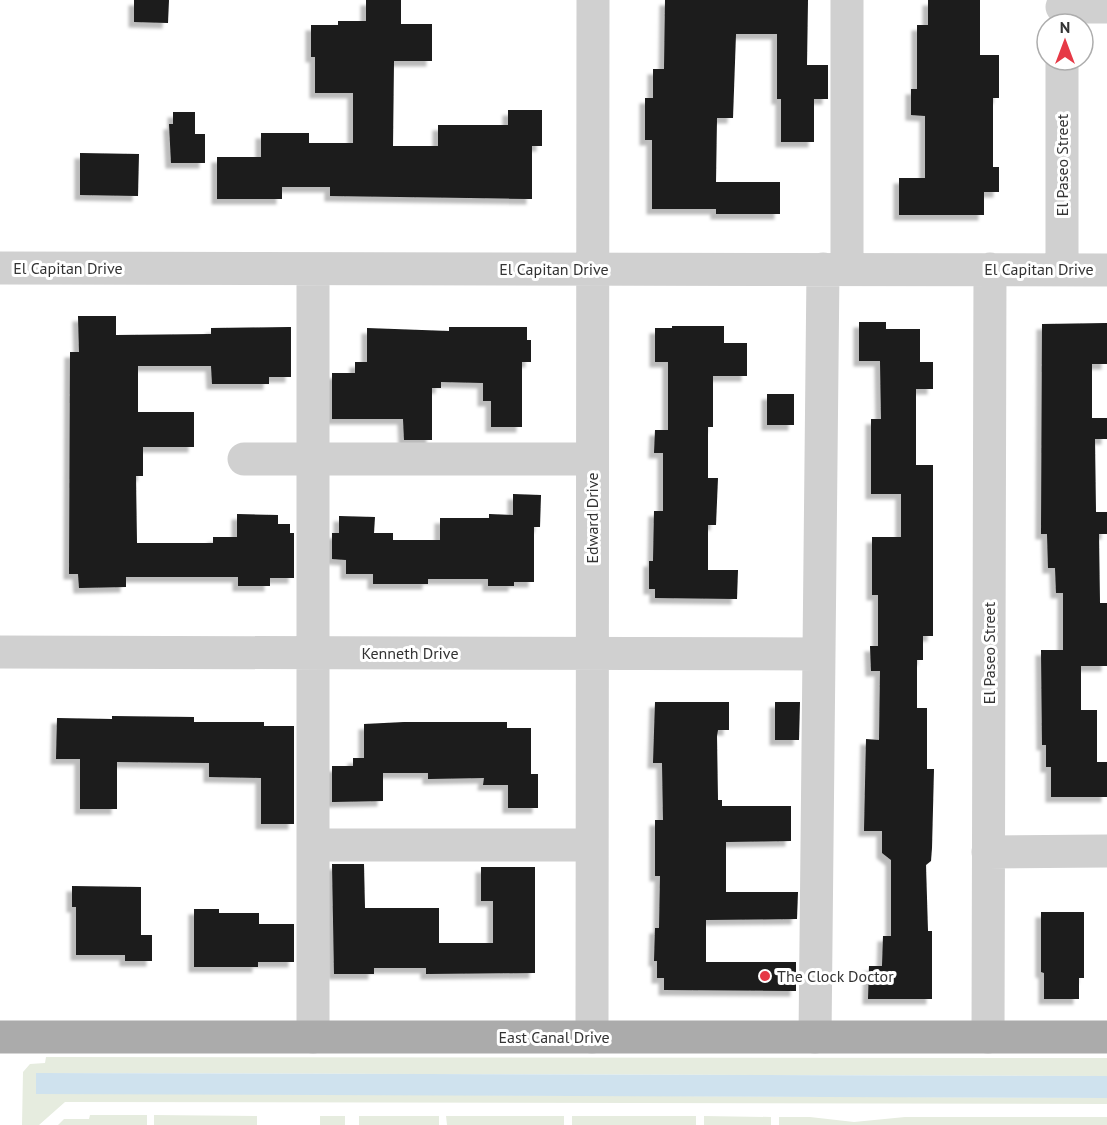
<svg xmlns="http://www.w3.org/2000/svg" width="1107" height="1125" font-family="'PT Sans',sans-serif">
	<defs>
		<filter id="shadow"><feDropShadow dx="-5.5" dy="5.5" stdDeviation="1.5" flood-color="#0004"/></filter>
	</defs>
	<rect width="100%" height="100%" fill="#fff"/>
	<path fill="#e6ecdf" d="M 46,1057 L 1107,1058 L 1107,1076 L 36,1073 L 36,1093 L 1107,1098 L 1107,1104 L 65,1102 L 39,1125 L 22,1125 L 23,1072 L 30,1064 L 45,1063 Z
		M 90,1115 L 147,1115 L 147,1125 L 58,1125 L 64,1119 L 89,1119 Z
		M 154,1115 L 257,1116 L 257,1125 L 154,1125 Z
		M 320,1116 L 345,1116 L 345,1125 L 320,1125 Z
		M 359,1116 L 439,1116 L 439,1125 L 359,1125 Z
		M 446,1116 L 564,1116 L 564,1125 L 447,1125 Z
		M 572,1116 L 696,1116 L 696,1125 L 572,1125 Z
		M 704,1116 L 771,1117 L 771,1125 L 704,1125 Z
		M 779,1117 L 810,1117 L 854,1122 L 905,1117 L 1107,1117 L 1107,1125 L 779,1125 Z"/>
	<path fill="#cfe2ee" d="M 36,1073 L 1107,1076 L 1107,1098 L 36,1094 Z"/>
	<path fill="#1a1a1a" filter="url(#shadow)" d="M 134,0 L 169,0 L 168,23 L 134,22 Z
		M 366,0 L 401,0 L 401,24 L 432,24 L 432,61 L 394,61 L 393,146 L 438,146 L 438,125 L 508,125 L 508,110 L 542,110 L 542,146 L 532,146 L 532,199 L 330,196 L 330,187 L 282,187 L 282,199 L 217,199 L 217,157 L 261,157 L 261,133 L 309,133 L 309,143 L 353,143 L 353,93 L 315,93 L 315,57 L 311,57 L 311,25 L 338,25 L 338,21 L 366,21 Z
		M 665,0 L 808,0 L 807,65 L 828,65 L 828,99 L 814,99 L 814,142 L 781,142 L 781,99 L 777,99 L 777,34 L 736,34 L 733,118 L 717,118 L 716,182 L 780,182 L 780,214 L 716,214 L 716,209 L 652,209 L 652,140 L 645,140 L 645,98 L 653,98 L 653,69 L 664,69 Z
		M 928,0 L 980,0 L 980,55 L 999,55 L 999,98 L 993,98 L 993,167 L 999,167 L 999,192 L 984,192 L 984,215 L 899,215 L 899,178 L 925,178 L 925,116 L 911,115 L 911,89 L 917,89 L 917,25 L 928,25 Z
		M 173,112 L 195,112 L 195,134 L 205,134 L 205,163 L 171,163 L 169,124 L 173,124 Z
		M 80,153 L 139,154 L 138,196 L 80,195 Z
		M 78,316 L 116,316 L 116,335 L 211,334 L 211,328 L 291,327 L 291,377 L 269,377 L 269,384 L 212,384 L 211,366 L 138,366 L 138,412 L 194,412 L 194,447 L 143,447 L 143,476 L 136,476 L 137,543 L 213,543 L 213,537 L 237,537 L 237,514 L 278,515 L 278,524 L 290,524 L 290,533 L 294,533 L 294,578 L 270,578 L 270,586 L 238,586 L 238,577 L 126,577 L 126,587 L 79,588 L 78,574 L 69,574 L 70,352 L 79,352 Z
		M 859,322 L 886,322 L 886,329 L 920,329 L 920,362 L 933,362 L 933,389 L 916,389 L 916,465 L 933,465 L 933,636 L 923,636 L 923,660 L 917,660 L 917,708 L 927,708 L 927,769 L 934,769 L 932,848 L 931,861 L 926,865 L 928,931 L 932,931 L 932,999 L 868,999 L 869,966 L 882,966 L 883,936 L 891,936 L 891,860 L 882,853 L 882,831 L 864,831 L 866,739 L 879,740 L 880,671 L 871,671 L 870,646 L 878,646 L 878,595 L 872,595 L 872,537 L 901,537 L 901,494 L 871,494 L 871,419 L 881,419 L 880,361 L 859,361 Z
		M 1107,323 L 1107,364 L 1092,364 L 1092,418 L 1107,418 L 1107,439 L 1095,439 L 1096,512 L 1107,512 L 1107,534 L 1099,534 L 1100,603 L 1107,603 L 1107,666 L 1081,666 L 1081,710 L 1097,710 L 1097,762 L 1107,762 L 1107,797 L 1051,797 L 1051,767 L 1046,767 L 1046,745 L 1042,745 L 1041,650 L 1063,650 L 1063,593 L 1056,593 L 1055,568 L 1048,568 L 1047,534 L 1041,534 L 1042,324 Z
		M 672,326 L 724,326 L 724,343 L 747,343 L 747,376 L 713,376 L 713,427 L 708,427 L 708,478 L 718,478 L 716,525 L 708,525 L 708,570 L 738,570 L 737,599 L 655,598 L 655,589 L 649,589 L 649,561 L 653,561 L 654,511 L 663,511 L 663,453 L 654,453 L 655,430 L 668,430 L 668,362 L 655,362 L 655,328 L 672,328 Z
		M 449,327 L 527,327 L 527,340 L 531,340 L 531,362 L 522,362 L 522,427 L 491,427 L 491,401 L 483,401 L 483,383 L 441,382 L 441,388 L 432,388 L 432,440 L 404,440 L 403,419 L 332,419 L 332,373 L 355,373 L 355,362 L 367,362 L 367,328 L 449,331 Z
		M 767,394 L 794,394 L 794,425 L 767,425 Z
		M 513,494 L 541,495 L 540,527 L 534,527 L 534,582 L 514,582 L 514,586 L 488,586 L 488,579 L 428,579 L 428,584 L 373,584 L 373,574 L 346,574 L 346,560 L 332,559 L 332,533 L 339,533 L 339,516 L 375,517 L 374,533 L 393,533 L 393,540 L 440,540 L 440,518 L 489,518 L 489,514 L 513,515 Z
		M 655,702 L 729,702 L 729,730 L 718,730 L 717,736 L 718,800 L 722,800 L 722,806 L 791,806 L 791,841 L 726,842 L 726,892 L 798,892 L 797,919 L 706,920 L 706,962 L 796,962 L 796,991 L 664,990 L 664,978 L 657,978 L 657,961 L 654,961 L 655,928 L 659,928 L 660,876 L 655,876 L 655,820 L 663,820 L 662,763 L 653,763 Z
		M 775,702 L 800,702 L 799,740 L 775,740 Z
		M 112,716 L 194,717 L 194,722 L 264,722 L 264,726 L 294,726 L 294,824 L 261,824 L 261,778 L 209,777 L 209,763 L 117,762 L 117,809 L 80,809 L 80,759 L 56,759 L 57,718 L 112,719 Z
		M 404,722 L 507,722 L 507,728 L 531,728 L 531,774 L 538,774 L 538,808 L 508,808 L 508,785 L 483,785 L 484,778 L 428,779 L 428,773 L 383,773 L 383,801 L 332,802 L 332,766 L 353,766 L 353,758 L 364,758 L 364,724 Z
		M 332,864 L 364,864 L 365,908 L 439,908 L 439,943 L 493,943 L 493,901 L 481,901 L 481,867 L 535,867 L 535,973 L 426,974 L 426,968 L 374,968 L 374,974 L 334,974 Z
		M 72,886 L 141,887 L 141,935 L 152,935 L 152,961 L 125,961 L 125,955 L 76,955 L 76,907 L 72,907 Z
		M 194,909 L 219,909 L 219,913 L 259,913 L 259,924 L 294,924 L 294,962 L 258,962 L 258,967 L 194,967 Z
		M 1041,912 L 1084,912 L 1084,978 L 1079,978 L 1079,999 L 1044,999 L 1044,973 L 1041,972 Z"/>
	<g fill="none" stroke-linecap="round" stroke-linejoin="round">
		<path stroke="#d0d0d0" stroke-width="33" d="M 1062,7 L 1107,7
			M 1062,60 L 1062,270
			M 0,268 L 1107,270
			M 313,269 L 313,1037
			M 847,269 L 847,0
			M 244,459 L 592,459
			M 0,652 L 819,654
			M 313,845 L 592,845
			M 988,852 L 1107,851
			M 592,1037 L 593,0
			M 815,1037 L 823,269
			M 988,1037 L 990,269"/>
		<path stroke="#ababab" stroke-width="33" d="M 0,1037 L 1107,1037"/>
	</g>
	<circle fill="#e63946" stroke="#fff" stroke-width="2" cx="765" cy="976" r="6"/>
	<g text-anchor="middle" dominant-baseline="central" stroke-width="6" stroke-linejoin="round" paint-order="stroke">
		<g font-size="16" fill="#333" stroke="#fff">
			<text transform="translate(1062 165) rotate(-90)">El Paseo Street</text>
			<text x="68" y="268">El Capitan Drive</text>
			<text x="554" y="269">El Capitan Drive</text>
			<text x="1039" y="269">El Capitan Drive</text>
			<text transform="translate(592 518) rotate(-90)">Edward Drive</text>
			<text x="410" y="653">Kenneth Drive</text>
			<text transform="translate(989 653) rotate(-90)">El Paseo Street</text>
			<text x="554" y="1037">East Canal Drive</text>
		</g>
		<g font-size="16" fill="#333" stroke="#fff" text-anchor="start">
			<text x="777" y="976">The Clock Doctor</text>
		</g>
	</g>
	<g transform="translate(1065 42)"><circle r="28" fill="#ffffff" stroke="#adadad" stroke-width="1.5"/>
	<path d="M0-4.5L10 22L0 15L-10 22Z" fill="#e63946"/>
	<text y="-9" font-size="16" font-weight="bold" text-anchor="middle" fill="#333333">N</text>
	</g>
</svg>
